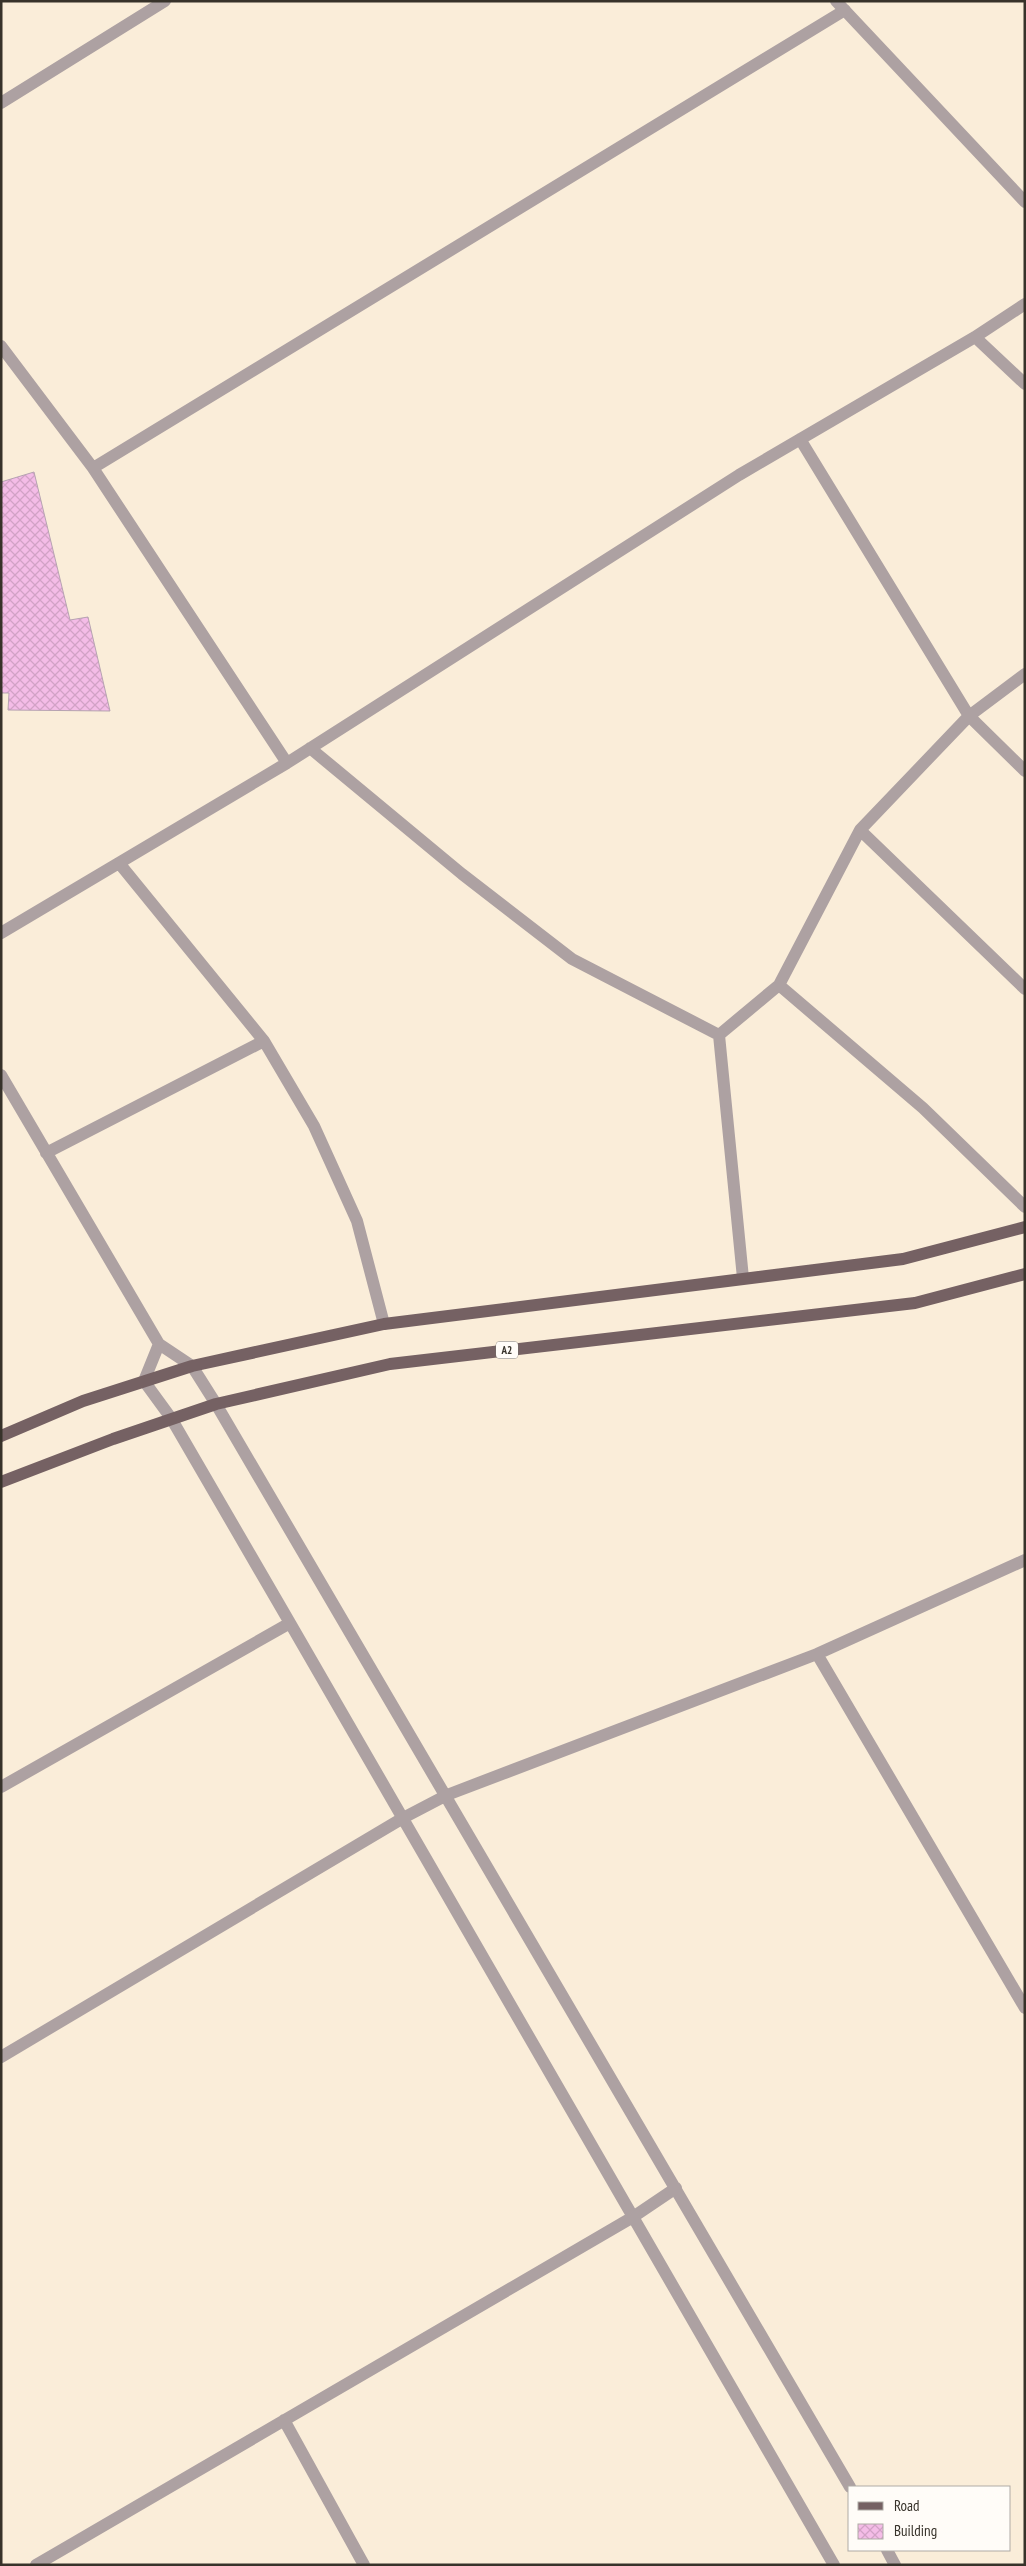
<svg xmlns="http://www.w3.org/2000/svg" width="1026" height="2566" font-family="'PT Sans Narrow',sans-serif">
	<defs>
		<pattern id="building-cross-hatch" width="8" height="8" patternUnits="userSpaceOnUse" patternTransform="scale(1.25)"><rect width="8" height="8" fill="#f4bce7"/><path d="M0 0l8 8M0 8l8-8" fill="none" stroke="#d2a2c6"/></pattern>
	</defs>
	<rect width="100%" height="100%" fill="#faedd9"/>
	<path fill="url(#building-cross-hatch)" stroke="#b6a3b1" d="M 34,472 L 70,620 L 88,617 L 110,711 L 8,710 L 9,693 L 1,693 L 1,482 Z"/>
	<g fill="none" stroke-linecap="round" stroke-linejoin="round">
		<path stroke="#ada1a2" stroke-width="12" d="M 836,1 L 1025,202
			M 1,103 L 165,1
			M 975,337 L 1025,384
			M 1,346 L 93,468 L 287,763
			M 800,439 L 969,716 L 1025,771
			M 93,468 L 845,10
			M 310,748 L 462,874 L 572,959 L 719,1035
			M 860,830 L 1025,989
			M 119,863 L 264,1041 L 314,1126 L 357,1221 L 384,1324
			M 1,933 L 287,763 L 739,475 L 975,337 L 1025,304
			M 779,985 L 923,1108 L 1025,1207
			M 719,1035 L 779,985 L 860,830 L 969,716 L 1025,674
			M 719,1035 L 743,1278
			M 1,1075 L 159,1344 L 192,1366 L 216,1404 L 850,2487
			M 46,1153 L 264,1041
			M 159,1344 L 144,1381 L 171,1418 L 290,1623 L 834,2565
			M 817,1654 L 1025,2008
			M 1,1787 L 290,1623
			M 1,2057 L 403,1818 L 447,1795 L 817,1654 L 1025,1560
			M 284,2420 L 364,2565
			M 887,2550 L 895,2565
			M 36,2565 L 633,2217 L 676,2188"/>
		<path stroke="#756163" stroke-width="12" d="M 1,1436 L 83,1401 L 192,1366 L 384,1324 L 903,1259 L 1025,1227
			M 1,1482 L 113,1439 L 216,1404 L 390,1364 L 915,1303 L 1025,1274"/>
	</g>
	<g text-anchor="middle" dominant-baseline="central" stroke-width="5" stroke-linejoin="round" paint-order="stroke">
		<rect fill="#fffcf8" stroke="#736f68" stroke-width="1" x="496" y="1341.5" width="22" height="17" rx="4"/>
		<g font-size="11" font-weight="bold" fill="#37322a">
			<text x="507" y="1350">A2</text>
		</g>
	</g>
	<rect width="1026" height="2566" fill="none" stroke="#37322a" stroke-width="5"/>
	<rect x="848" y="2486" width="162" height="65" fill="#fffcf8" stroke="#afaba6"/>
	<rect x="858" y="2502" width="25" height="8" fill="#756163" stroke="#afaba6"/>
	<text x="894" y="2511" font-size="15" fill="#37322a">Road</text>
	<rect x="858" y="2524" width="25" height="15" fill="url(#building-cross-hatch)" stroke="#afaba6"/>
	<text x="894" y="2536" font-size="15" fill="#37322a">Building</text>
</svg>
